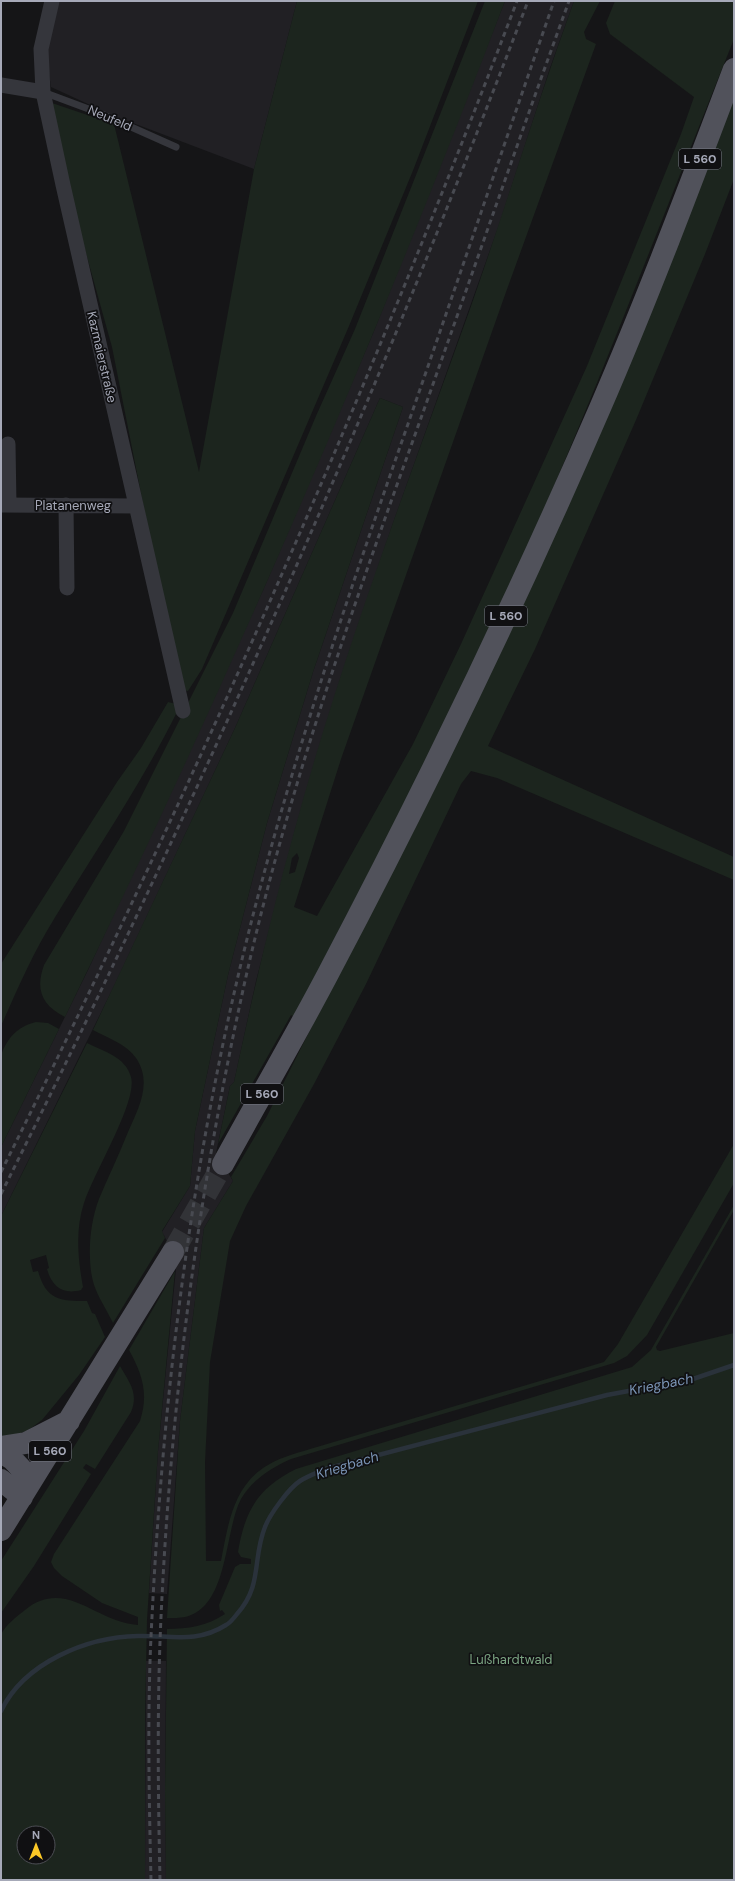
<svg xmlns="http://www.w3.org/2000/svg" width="735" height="1881" font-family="'DM Sans',sans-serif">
	<rect width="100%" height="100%" fill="#151517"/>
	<path fill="#212024" d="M 58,1 L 297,1 L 254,169 L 112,115 L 51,87 L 46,52 Z
		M 505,1 L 574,1 L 550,68 L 500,222 L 392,526 L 340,680 L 295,830 L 256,981 L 234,1082 L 230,1086 L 216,1153 L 233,1181 L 204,1228 L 180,1421 L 167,1594 L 149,1593 L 158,1451 L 177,1259 L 162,1232 L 190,1186 L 195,1131 L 228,975 L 267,823 L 313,672 L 403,407 L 380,398 L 235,728 L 116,982 L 1,1216 L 1,1147 L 88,970 L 264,588 L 374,331 Z
		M 146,1661 L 166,1661 L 165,1792 L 166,1880 L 145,1880 Z"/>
	<path fill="#1c251e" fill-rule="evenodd" d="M 297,1 L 478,1 L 414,168 L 349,326 L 202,669 L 188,691 L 180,690 L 112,347 L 74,210 L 49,102 L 114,124 L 199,472 L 254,169 Z
		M 485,1 L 505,1 C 374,346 227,685 65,1017 C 42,1005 35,990 44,965 L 124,831 L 233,613 L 316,416 L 355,329 Z
		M 574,1 L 600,1 L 584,32 L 586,39 L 596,44 L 506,292 L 341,759 L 294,907 L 317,916 L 413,744 L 461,644 L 587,366 L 681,134 L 694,97 L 610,34 L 606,23 L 615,1 L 734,1 L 734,39 C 658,227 587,418 503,602 C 438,743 365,879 294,1017 L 291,1015 L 218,1144 L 230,1086 L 234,1082 C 252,998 271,915 294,832 C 342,655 408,482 470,309 C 506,206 537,103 574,1 ZM 297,853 L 299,858 L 295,872 L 289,874 L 292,858 Z
		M 734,89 L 734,179 L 705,254 L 636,420 L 535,649 L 488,746 L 734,857 L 734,880 L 497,778 L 471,771 L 461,784 L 366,984 L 314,1084 L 246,1206 L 230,1241 L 210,1362 L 205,1462 L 206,1561 L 221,1561 C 228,1525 233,1485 268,1465 C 283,1456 301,1452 317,1447 L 604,1362 L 618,1344 L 734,1144 L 734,1183 L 647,1335 L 627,1356 L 614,1363 L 291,1459 C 271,1468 252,1480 241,1499 C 224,1531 229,1607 185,1617 C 180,1618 173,1618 167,1618 L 180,1421 L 204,1228 L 233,1181 L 231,1177 L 267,1116 L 311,1028 Z
		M 380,398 L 403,407 L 313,672 L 267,823 L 228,975 L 195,1131 L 190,1186 L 162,1231 L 165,1238 L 113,1323 C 101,1298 91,1290 90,1259 C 89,1240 92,1217 99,1199 C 108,1177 119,1155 128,1132 C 138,1109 153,1083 136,1058 C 126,1044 108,1038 93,1030 L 235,728 Z
		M 168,702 L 176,704 L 178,710 C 142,783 96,850 54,919 C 33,953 17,990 1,1026 L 1,964 L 117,782 L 141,748 Z
		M 36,1022 L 48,1023 L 59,1029 L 1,1147 L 1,1055 C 8,1037 17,1027 36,1022 Z
		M 87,1043 C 103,1051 126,1057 131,1077 C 138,1101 93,1174 84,1203 C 75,1230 78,1260 83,1287 L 81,1290 C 63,1295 52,1287 47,1269 L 49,1268 L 46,1255 L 30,1260 L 33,1272 L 38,1271 C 46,1300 60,1301 87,1301 L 92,1313 L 95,1314 L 105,1337 L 79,1375 L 42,1420 L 27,1431 L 18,1434 L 1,1436 L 1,1216 Z
		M 734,1205 L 734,1210 L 656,1347 L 657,1350 L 660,1351 L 734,1333 L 734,1880 L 166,1880 L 165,1792 L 167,1629 C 188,1629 207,1626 225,1614 L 222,1610 L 220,1611 L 219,1605 L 235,1567 L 240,1564 L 251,1564 L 251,1559 L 241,1557 L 238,1552 C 245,1510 258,1488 296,1469 L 632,1367 L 651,1350 Z
		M 175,1271 L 158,1451 L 147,1620 L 145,1717 L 145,1880 L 1,1880 L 1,1634 C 7,1624 16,1617 25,1610 C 66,1577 96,1623 138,1625 L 138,1617 L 102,1603 L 62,1576 L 54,1568 L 51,1562 L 54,1554 L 140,1421 C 149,1393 142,1374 129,1350 ZM 24,1833 L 48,1833 L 48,1857 L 24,1857 Z
		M 120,1366 C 129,1382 139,1393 131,1412 L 95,1469 L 86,1464 L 83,1468 L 91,1474 L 34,1566 L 1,1613 L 1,1561 L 84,1431 Z"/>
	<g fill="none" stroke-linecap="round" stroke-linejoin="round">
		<path stroke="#2a323b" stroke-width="4.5" d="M 1,1711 C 24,1663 86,1637 138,1636 C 170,1635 196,1644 226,1625 C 230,1623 234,1618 237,1614 C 263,1585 252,1559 265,1527 C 270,1514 289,1488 300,1481 C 308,1476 317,1473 325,1469 L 607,1395 L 693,1379 L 734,1365"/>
		<path stroke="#323337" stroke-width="22" stroke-dasharray="22 11" stroke-linecap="butt" d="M 173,1252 L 223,1164"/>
		<path stroke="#35363c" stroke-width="7" d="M 43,92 L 102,114 L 176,147"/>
		<path stroke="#35363c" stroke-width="15" d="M 52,1 L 41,49 L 43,92 L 63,185 L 183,711
			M 1,85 L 43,92
			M 8,444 L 9,505
			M 1,505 L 136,506
			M 66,505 L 67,588"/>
		<path stroke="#51525b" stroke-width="22" d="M 223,1164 C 258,1100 295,1037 329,972 C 426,788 517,600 600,408 C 648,297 691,183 734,69
			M 1,1447 L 26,1443 L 69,1421
			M 1,1452 L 12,1459 L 32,1480
			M 1,1480 L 22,1497
			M 1,1530 L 173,1252"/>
		<path stroke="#484a51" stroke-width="3" stroke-dasharray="5 4" stroke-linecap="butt" d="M 1,1172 C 192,790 365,400 517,1
			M 1,1194 C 196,805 373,408 528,1
			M 151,1880 C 149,1793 147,1705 152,1617 C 163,1400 189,1184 239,972 C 283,786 345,604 408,424 C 457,283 505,142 554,1
			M 160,1880 C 158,1793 157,1704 161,1617 C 171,1402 198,1191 245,981 C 287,794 351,612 416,432 C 467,289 517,144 569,1"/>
	</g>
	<g text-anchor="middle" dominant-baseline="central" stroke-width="3.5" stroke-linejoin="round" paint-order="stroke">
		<g fill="#101012" stroke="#797b86" stroke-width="1">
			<rect x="679" y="149" width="42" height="20" rx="3"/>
			<rect x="485" y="606" width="42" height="20" rx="3"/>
			<rect x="241" y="1084" width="42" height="20" rx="3"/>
			<rect x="29" y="1441" width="42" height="20" rx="3"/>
		</g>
		<g font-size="12" font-weight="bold" fill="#a6a9b8">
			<text x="700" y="159">L 560</text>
			<text x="506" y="616">L 560</text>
			<text x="262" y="1094">L 560</text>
			<text x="50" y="1451">L 560</text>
		</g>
		<g font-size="13" fill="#a6a9b8" stroke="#101012">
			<text transform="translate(110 118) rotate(23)">Neufeld</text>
			<text transform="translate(102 357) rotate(77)">Kazmaierstraße</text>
			<text x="73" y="505">Platanenweg</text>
		</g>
		<g font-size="13" fill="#7ba482" stroke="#101012">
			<text x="511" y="1659">Lußhardtwald</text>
		</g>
		<g font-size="14" font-style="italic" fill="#7a94b5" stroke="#101012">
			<text transform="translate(661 1384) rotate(-11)">Kriegbach</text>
			<text transform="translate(347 1465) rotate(-17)">Kriegbach</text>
		</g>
	</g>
	<rect width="735" height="1881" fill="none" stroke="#a6a9b8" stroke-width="4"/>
	<g transform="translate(36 1845)"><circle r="19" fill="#101012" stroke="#4c4d54"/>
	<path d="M0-3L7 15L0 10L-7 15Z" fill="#fcc827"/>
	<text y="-6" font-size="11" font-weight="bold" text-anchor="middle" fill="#a6a9b8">N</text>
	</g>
</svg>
